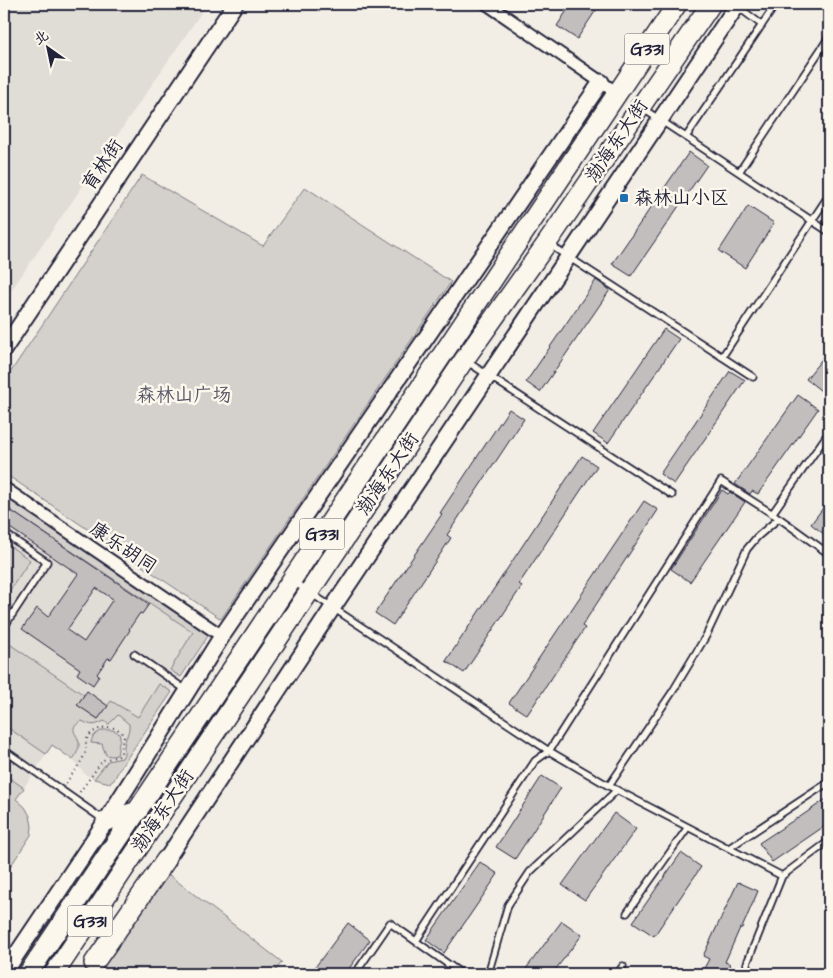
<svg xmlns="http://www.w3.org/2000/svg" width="833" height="978" font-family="'Architects Daughter','LXGW WenKai TC',sans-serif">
	<rect width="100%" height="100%" fill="#f2eee5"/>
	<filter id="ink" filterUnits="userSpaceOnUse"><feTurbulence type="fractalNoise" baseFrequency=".02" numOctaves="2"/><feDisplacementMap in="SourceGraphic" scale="10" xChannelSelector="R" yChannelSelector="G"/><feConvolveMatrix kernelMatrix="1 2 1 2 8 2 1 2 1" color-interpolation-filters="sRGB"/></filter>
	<g filter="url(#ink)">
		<path fill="#e0dcd6" d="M 6,4 L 207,4 L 4,301 L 4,5 Z
			M 4,496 L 210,633 L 119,770 L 114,780 L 110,783 L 94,779 L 85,774 L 73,760 L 52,746 L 16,799 L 25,807 L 30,816 L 32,826 L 31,835 L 4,876 Z"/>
		<path fill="#d4d1cc" stroke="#7b7a84" d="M 142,175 L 263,246 L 305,187 L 451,282 L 221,619 L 4,473 L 4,382 Z
			M 4,496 L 210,633 L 181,677 L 170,670 L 193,632 L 4,506 Z
			M 4,542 L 30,560 L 4,599 Z
			M 8,643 L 84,695 L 78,705 L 98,719 L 111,701 L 138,717 L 159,684 L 172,692 L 119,770 L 114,780 L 110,783 L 94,779 L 108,761 L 122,758 C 125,753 124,751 124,746 C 125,738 130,732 129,724 L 118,715 L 109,724 L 104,721 C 94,726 92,726 82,721 C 65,730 80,734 79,745 C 79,750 75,756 73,760 L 52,745 L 46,754 L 4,725 L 4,650 Z
			M 103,730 C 110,730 120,729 120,738 C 120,740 119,741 119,742 C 118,747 118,750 117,755 L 112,756 L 106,755 L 102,744 L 91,743 C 92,735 97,733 103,730 Z
			M 4,774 L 24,788 L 16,799 L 25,807 L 30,816 L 32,826 L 31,835 L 4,876 Z
			M 169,875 L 282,962 L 273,974 L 100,974 L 101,963 Z"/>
		<path fill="#c2bebe" stroke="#22223b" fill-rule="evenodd" d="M 571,4 L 600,4 L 577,39 L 557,26 Z
			M 689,152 L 707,165 L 631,276 L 612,264 Z
			M 748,206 L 774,223 L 745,268 L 719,251 Z
			M 596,280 L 610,290 L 540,392 L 526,382 Z
			M 664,329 L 679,339 L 608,443 L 593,433 Z
			M 829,350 L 829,388 L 825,394 L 806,379 Z
			M 730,371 L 745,380 L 674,484 L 660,474 Z
			M 798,395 L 818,409 L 758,494 L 752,491 L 750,494 L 735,484 Z
			M 509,409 L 524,419 L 447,535 L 451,538 L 393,625 L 375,613 L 442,514 L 440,513 Z
			M 582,456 L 597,466 L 519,584 L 522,586 L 464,673 L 446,661 Z
			M 722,490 L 728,494 L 730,492 L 745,502 L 690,582 L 671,569 Z
			M 829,500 L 829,538 L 811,524 Z
			M 644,501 L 658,510 L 582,626 L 585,628 L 527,715 L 509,703 Z
			M 4,506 L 149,604 L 142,614 L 140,613 L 129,629 L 130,630 L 111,659 L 108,658 L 97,674 L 99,676 L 93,685 L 77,674 L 80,669 L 22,629 L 37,608 L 48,617 L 78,574 L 4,524 ZM 96,588 L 113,599 L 84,642 L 67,630 Z
			M 87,691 L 108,706 L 98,719 L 77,705 Z
			M 542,776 L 561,788 L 515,859 L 496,847 Z
			M 829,797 L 829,823 L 772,862 L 759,843 L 797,818 L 797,819 Z
			M 614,813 L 636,829 L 585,900 L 562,885 Z
			M 681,853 L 701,867 L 654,936 L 633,922 Z
			M 480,862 L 498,874 L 444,953 L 426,940 Z
			M 738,882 L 758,891 L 742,928 L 740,928 L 725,962 L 730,964 L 726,974 L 701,974 L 709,959 L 703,956 Z
			M 562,921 L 582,935 L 552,974 L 522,974 Z
			M 348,923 L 370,940 L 345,974 L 310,974 Z"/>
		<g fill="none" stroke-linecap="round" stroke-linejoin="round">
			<g stroke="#22223b" stroke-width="9">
				<path id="service" d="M 737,6 L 762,25
					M 642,108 L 829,232
					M 686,137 L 776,4
					M 739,172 L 829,37
					M 550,245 L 753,377
					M 722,357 L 829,195
					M 466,361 L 672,495
					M 772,514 L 829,432
					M 4,533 L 47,562 L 4,627
					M 294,582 L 549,751 L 609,786 L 782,876
					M 134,654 L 186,690
					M 4,750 L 104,820
					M 609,786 L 673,691 L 706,636 L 747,549 L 757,537 L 779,518
					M 729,848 L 829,782
					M 627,913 L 688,827
					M 416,941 L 535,761 L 549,751 L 721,481 L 779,518 L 829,554
					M 355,974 L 390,923 L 462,974
					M 488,974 L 508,905 L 530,872 L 617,790
					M 617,974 L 623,966
					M 746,974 L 747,963 L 782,876 L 829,841"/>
			</g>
			<g stroke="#22223b" stroke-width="15">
				<path id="minor" d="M 487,4 L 617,93
					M 4,488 L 222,636"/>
			</g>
			<g stroke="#22223b" stroke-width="19">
				<path id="tertiary" d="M 4,349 L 235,4
					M 166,860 L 333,607 L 738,4
					M 4,973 L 106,821 L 222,636 L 601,82"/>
			</g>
			<g stroke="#22223b" stroke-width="22">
				<path id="trunk" d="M 106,821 L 138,811
					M 94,963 L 166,860
					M 28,974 L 677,4
					M 54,974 L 464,360 L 547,243 L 711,4"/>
			</g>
			<path stroke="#22223b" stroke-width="2" stroke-dasharray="1 4" stroke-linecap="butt" d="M 66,783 C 72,774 79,766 84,756 C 87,750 84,743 88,737 C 96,726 118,722 124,737 L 122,743 L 121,753 L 119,756 L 103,760 L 79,793"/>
			<use href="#service" stroke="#fbf7ec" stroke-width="5.5"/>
			<use href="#minor" stroke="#fbf7ec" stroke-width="11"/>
			<use href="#tertiary" stroke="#fbf7ec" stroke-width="15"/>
			<use href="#trunk" stroke="#fbf7ec" stroke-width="19"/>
		</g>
	</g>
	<rect fill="#1f6fb2" stroke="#fbf7ec" stroke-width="2" x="619" y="193" width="10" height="10" rx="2.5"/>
	<g text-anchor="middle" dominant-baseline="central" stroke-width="5" stroke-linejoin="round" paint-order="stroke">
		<g fill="#fbf7ec" stroke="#636270" stroke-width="1">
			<rect x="624.5" y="33.5" width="45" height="31" rx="4"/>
			<rect x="299.5" y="518.5" width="45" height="31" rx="4"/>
			<rect x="67.5" y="905.5" width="45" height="31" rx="4"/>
		</g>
		<g font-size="18" font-weight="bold" fill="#22223b">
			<text x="647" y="49">G331</text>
			<text x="322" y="534">G331</text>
			<text x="90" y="921">G331</text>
		</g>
		<g font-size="19" fill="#22223b" stroke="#fbf7ec">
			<text transform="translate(617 141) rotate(-56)">渤海东大街</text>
			<text transform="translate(103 165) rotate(-56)">育林街</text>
			<text transform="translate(388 474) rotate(-56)">渤海东大街</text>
			<text transform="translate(123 548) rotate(34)">康乐胡同</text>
			<text transform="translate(163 811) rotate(-56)">渤海东大街</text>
		</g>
		<g font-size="19" fill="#22223b" stroke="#fbf7ec" text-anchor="start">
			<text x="634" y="198">森林山小区</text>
		</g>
		<g font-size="19" fill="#575766" stroke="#fbf7ec">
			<text x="184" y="395">森林山广场</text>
		</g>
	</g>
	<rect width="833" height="978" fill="none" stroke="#fbf7ec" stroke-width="20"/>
	<rect x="10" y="10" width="813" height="958" fill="none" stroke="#22223b" stroke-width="2" filter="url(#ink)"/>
	<g transform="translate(48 48) rotate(327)" stroke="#fbf7ec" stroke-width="4" paint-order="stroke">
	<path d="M0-4L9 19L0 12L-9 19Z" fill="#22223b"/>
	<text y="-8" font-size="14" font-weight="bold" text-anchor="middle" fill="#22223b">北</text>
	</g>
</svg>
